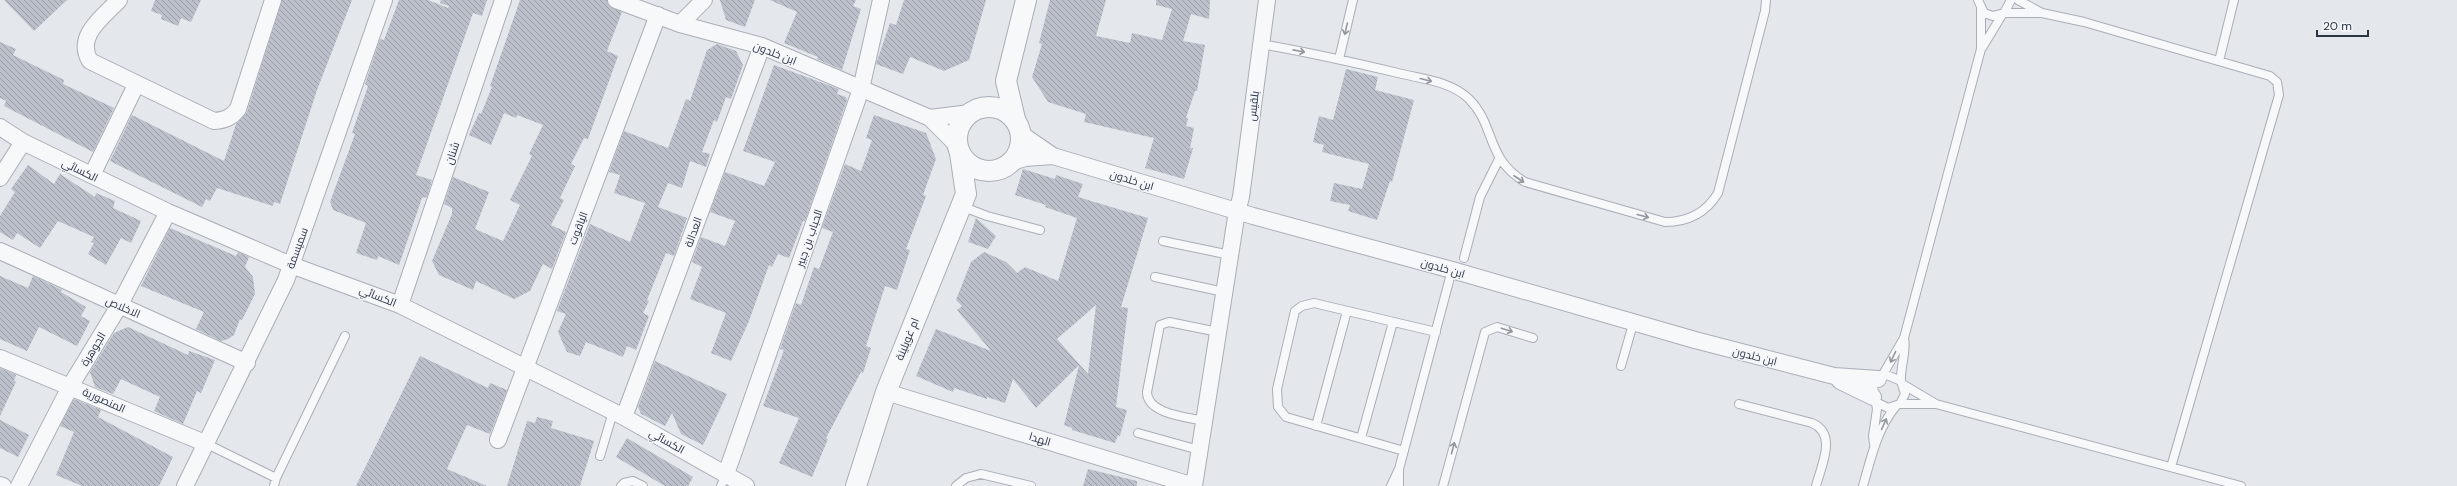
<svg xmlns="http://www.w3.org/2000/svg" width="2457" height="486" font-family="'DM Sans',Cairo,sans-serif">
	<defs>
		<pattern id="building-back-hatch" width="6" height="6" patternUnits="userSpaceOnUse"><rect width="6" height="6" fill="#bbc0ca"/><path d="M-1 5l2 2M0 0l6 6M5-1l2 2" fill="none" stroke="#989da6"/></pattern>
	</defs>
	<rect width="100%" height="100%" fill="#e4e7ec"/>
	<path fill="url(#building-back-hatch)" fill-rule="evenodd" d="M 4,0 L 67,0 L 34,31 Z
		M 155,0 L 201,0 L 191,22 L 181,18 L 178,26 L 161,19 L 162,15 L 151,11 Z
		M 282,0 L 352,0 L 317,90 L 280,204 L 274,202 L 273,206 L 217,188 L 210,201 L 206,199 L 202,207 L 110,161 L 132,115 L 224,161 L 236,124 L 247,112 Z
		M 399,0 L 428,0 L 448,8 L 449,6 L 440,3 L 441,0 L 487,0 L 482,16 L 473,13 L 416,175 L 432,180 L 427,197 L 422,198 L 399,265 L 378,256 L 377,260 L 356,253 L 366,223 L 333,210 L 330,202 L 355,134 L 352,133 L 368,86 L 365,84 L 380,39 L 384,40 Z
		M 520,0 L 607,0 L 609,6 L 622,12 L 607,51 L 618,56 L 588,139 L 584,138 L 571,164 L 575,166 L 560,198 L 564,200 L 551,225 L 566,232 L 552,269 L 543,264 L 530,291 L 514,299 L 476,281 L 473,290 L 439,275 L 432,261 L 452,214 L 452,208 L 444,204 L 453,177 L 489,192 L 475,229 L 503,241 L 520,205 L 510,200 L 532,156 L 529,154 L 543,125 L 517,115 L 516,118 L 504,113 L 491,145 L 469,135 L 479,113 L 481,114 L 492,87 L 490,86 Z
		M 720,0 L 755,0 L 745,27 L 726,20 Z
		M 770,0 L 856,0 L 853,6 L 861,9 L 842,70 L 817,59 L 818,57 L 784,43 L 797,12 Z
		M 904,0 L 986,0 L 969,60 L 944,71 L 910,57 L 903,74 L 876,64 L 890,23 L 896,25 Z
		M 1050,0 L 1106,0 L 1096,36 L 1130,43 L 1132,33 L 1162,40 L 1172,9 L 1156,5 L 1156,0 L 1210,0 L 1209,19 L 1191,14 L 1183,41 L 1205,45 L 1197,91 L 1195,91 L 1186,118 L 1188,119 L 1186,126 L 1194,128 L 1190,148 L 1193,148 L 1184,179 L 1145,168 L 1154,138 L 1084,122 L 1086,114 L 1048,102 L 1032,77 L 1042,44 L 1039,43 Z
		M 0,42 L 16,49 L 13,55 L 64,80 L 63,84 L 114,108 L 93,152 L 4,106 L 6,101 L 0,98 Z
		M 717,44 L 736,51 L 743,65 L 731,99 L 726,97 L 717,122 L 714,120 L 702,152 L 710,154 L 706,167 L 690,161 L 682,188 L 668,183 L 658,207 L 687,218 L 674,256 L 666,253 L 647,300 L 649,301 L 643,313 L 649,316 L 636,350 L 627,346 L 623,357 L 586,342 L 580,356 L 567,352 L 558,332 L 566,314 L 557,311 L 590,224 L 630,242 L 645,203 L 614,193 L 620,175 L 609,172 L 624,131 L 668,148 L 686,99 L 690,101 L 707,50 Z
		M 774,65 L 839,89 L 837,94 L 846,97 L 847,100 L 805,221 L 803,221 L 789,258 L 778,254 L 772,267 L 769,265 L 749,321 L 731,361 L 711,353 L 726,313 L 690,299 L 702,267 L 692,262 L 701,237 L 725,246 L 735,221 L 710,212 L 725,172 L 764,186 L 775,162 L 743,151 Z
		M 1346,69 L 1378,77 L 1375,90 L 1414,100 L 1392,182 L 1390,181 L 1377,220 L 1348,211 L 1350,205 L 1330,201 L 1334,183 L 1362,189 L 1369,164 L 1322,152 L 1324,145 L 1313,142 L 1319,116 L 1333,120 Z
		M 874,115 L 926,133 L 936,159 L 923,195 L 926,196 L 906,249 L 910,250 L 897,290 L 885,286 L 866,346 L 871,348 L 863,373 L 861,372 L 826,438 L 828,439 L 812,477 L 779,463 L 799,418 L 763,406 L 784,350 L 780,349 L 796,303 L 801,305 L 814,267 L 819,269 L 833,232 L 822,228 L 845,164 L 861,171 L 872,140 L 866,138 Z
		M 28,165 L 54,184 L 60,174 L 95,197 L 96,193 L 115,201 L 113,208 L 141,221 L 131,243 L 121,238 L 106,265 L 88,254 L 94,243 L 91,242 L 94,237 L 58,221 L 40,248 L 17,233 L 13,240 L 0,232 L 0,216 L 15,192 L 11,189 Z
		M 1023,169 L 1055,179 L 1056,175 L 1083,184 L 1078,197 L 1148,218 L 1121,307 L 1128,308 L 1116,407 L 1127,410 L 1120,436 L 1118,435 L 1115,443 L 1072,430 L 1072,428 L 1064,425 L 1079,365 L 1036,408 L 1013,379 L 1005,403 L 987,397 L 987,399 L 954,388 L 953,392 L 916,376 L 936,329 L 991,351 L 957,310 L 962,306 L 956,300 L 971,262 L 984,252 L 1006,262 L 1017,273 L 1025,267 L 1058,281 L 1077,218 L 1045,207 L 1046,205 L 1015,195 ZM 1096,305 L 1088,374 L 1057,339 Z
		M 976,218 L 996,236 L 988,249 L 968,242 Z
		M 170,228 L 236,256 L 238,252 L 249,257 L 245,267 L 253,277 L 255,294 L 242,320 L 240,319 L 234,335 L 228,339 L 221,341 L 196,329 L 204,312 L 141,286 Z
		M 0,276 L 28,288 L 33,276 L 62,290 L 61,292 L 86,307 L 81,316 L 90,321 L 77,346 L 39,327 L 27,351 L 0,339 Z
		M 128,327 L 188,355 L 189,351 L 215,360 L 201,393 L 197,391 L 183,424 L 154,411 L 160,397 L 121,379 L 113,394 L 95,387 L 90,372 L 114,333 Z
		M 420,356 L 488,388 L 490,383 L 507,390 L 490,434 L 467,425 L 447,469 L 487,486 L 356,486 Z
		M 655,361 L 727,394 L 703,445 L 681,434 L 672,413 L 665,426 L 641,414 L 638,407 Z
		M 0,368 L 16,375 L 14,381 L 16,382 L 0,416 Z
		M 74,399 L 101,410 L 98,417 L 173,457 L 159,486 L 82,486 L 56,475 L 74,432 L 60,426 Z
		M 537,417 L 553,421 L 551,428 L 594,441 L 580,486 L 507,486 L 527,421 L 535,423 Z
		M 0,420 L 29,435 L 18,457 L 0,448 Z
		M 627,438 L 693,477 L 688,486 L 665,486 L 616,457 Z
		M 1088,469 L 1137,481 L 1137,486 L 1083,486 Z"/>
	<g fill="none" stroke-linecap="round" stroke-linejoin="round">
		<g stroke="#a9aeb7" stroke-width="10">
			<path id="service" d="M 1978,0 L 1984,13 L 1993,16 L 2004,13 L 2011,0
				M 2018,0 L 2042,13
				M 2004,13 L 2042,13 L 2084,22 L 2270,76 L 2277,82 L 2279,95 L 2171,467
				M 1261,44 C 1307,52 1352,62 1398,73 C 1421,79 1451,81 1469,99 C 1496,126 1485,158 1525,182 L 1665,222 C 1689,222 1706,213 1718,193 L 1765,11 L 1766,0
				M 1982,48 L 2002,15
				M 1339,59 L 1353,0
				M 2219,61 L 2234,0
				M 961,206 L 987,216 L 1040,230
				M 1163,241 L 1230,255
				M 1464,258 L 1480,197 L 1499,159
				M 1155,277 L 1224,292
				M 1621,366 L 1633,324
				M 1882,376 L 1904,338 L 1935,222 L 1981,49 L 1981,9
				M 1901,381 C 1900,367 1907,351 1904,338
				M 1904,385 L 1936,404 L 2241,486
				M 1739,404 L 1812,423 C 1838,434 1821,466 1816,486
				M 1900,404 L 1936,404
				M 1204,421 C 1187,417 1147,414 1147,392 L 1160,325 L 1169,322 L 1218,332
				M 1316,426 L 1347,311
				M 1138,433 L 1199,450
				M 1361,438 L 1393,322
				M 207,444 L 276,478 L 345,336
				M 1874,444 L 1873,436 L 1877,409 L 1873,387 L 1878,379 L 1887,375 L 1901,381 L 1905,394 L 1900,404 L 1888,408 L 1876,402
				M 1404,451 L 1286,417 L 1278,407 L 1277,389 L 1295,311 L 1302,306 L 1314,303 L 1436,332
				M 600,456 L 613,412
				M 274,486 L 276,478
				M 621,486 L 624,483 L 633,481 L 643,486
				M 721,486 L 726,474
				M 956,486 L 966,478 L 981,474 L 1031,486
				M 1391,486 L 1399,469 L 1452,270
				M 1399,486 L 1399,469
				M 1443,486 L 1485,332 L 1497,327 L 1533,338
				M 1863,486 C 1871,458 1877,429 1896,406"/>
		</g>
		<g stroke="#a9aeb7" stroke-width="18">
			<path id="minor" d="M 119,0 C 103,17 75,36 90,61 L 214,121 C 225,120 231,118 238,109 L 273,0
				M 616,0 L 680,24 L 762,46 L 930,118 L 958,146
				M 680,24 L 704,0
				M 930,118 L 970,113
				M 0,127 L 23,142 L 168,212 L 291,265 L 400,305 L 624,417 L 746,486
				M 1021,134 L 1053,156 L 1253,216 L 1452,270 L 1695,340 L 1834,376 L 1878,379
				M 1012,162 L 1025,158 L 1053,156
				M 92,175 L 136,85
				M 0,178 L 23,142
				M 0,251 L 247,363
				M 400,305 L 503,0
				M 0,358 L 207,444
				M 1840,381 L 1873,397
				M 886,392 L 1194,486
				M 624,417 L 762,46
				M 498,440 L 658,15
				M 726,474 L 861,89 L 881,0
				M 0,485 L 3,486
				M 19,486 L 71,385 L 119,306 L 168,212
				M 185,486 L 286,280 L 384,0
				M 1194,486 L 1237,211 L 1241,197 L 1267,0"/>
		</g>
		<g stroke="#a9aeb7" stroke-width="22">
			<path id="tertiary" d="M957 139a32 32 0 1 1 64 0a32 32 0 1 1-64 0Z
				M 1015,119 L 1006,81 L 1026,0
				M 856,486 L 886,392 L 966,194 L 960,153"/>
		</g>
		<use href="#service" stroke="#f7f8fa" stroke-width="8"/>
		<use href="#minor" stroke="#f7f8fa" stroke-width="16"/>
		<use href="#tertiary" stroke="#f7f8fa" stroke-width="20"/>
	</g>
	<defs><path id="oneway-shaft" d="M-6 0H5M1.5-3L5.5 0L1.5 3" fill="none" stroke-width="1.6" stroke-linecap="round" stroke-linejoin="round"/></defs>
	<g stroke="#9196a0">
		<use href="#oneway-shaft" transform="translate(1346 29) rotate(103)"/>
		<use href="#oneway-shaft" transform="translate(1299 51) rotate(11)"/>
		<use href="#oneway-shaft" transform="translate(1426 80) rotate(14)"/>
		<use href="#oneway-shaft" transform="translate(1519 179) rotate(33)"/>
		<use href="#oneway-shaft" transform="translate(1643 216) rotate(15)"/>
		<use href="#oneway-shaft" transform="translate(1507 330) rotate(18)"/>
		<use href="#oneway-shaft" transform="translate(1893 357) rotate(115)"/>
		<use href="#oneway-shaft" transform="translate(1884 424) rotate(-66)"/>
		<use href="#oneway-shaft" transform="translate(1453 448) rotate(-75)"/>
	</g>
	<g text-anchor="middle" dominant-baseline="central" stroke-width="3" stroke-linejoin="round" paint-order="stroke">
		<g font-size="11" fill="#2b3445" stroke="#f4f6f9">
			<text transform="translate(775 53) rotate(21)">ابن خلدون</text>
			<text transform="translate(1253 106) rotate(-83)">بلقيس</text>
			<text transform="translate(452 153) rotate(-71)">شنان</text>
			<text transform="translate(80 170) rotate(26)">الكسائي</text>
			<text transform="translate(1132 180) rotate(17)">ابن خلدون</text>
			<text transform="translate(578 228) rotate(-69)">الياقوت</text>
			<text transform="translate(693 232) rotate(-70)">العدالة</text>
			<text transform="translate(809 238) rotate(-71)">الحباب بن جبير</text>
			<text transform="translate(297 248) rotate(-70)">سميسمة</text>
			<text transform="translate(1443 268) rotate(16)">ابن خلدون</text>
			<text transform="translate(378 296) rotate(22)">الكسائي</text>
			<text transform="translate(123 307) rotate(24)">الاخلاص</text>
			<text transform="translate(907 339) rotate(-68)">ام غويلينة</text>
			<text transform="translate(93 349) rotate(-59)">الجوهرة</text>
			<text transform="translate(1755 356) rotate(14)">ابن خلدون</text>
			<text transform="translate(104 400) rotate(24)">المنصورية</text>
			<text transform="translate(1040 439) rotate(17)">الهدا</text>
			<text transform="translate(667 441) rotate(29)">الكسائي</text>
		</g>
	</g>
	<path d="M2317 30v6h51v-6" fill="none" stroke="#2b3445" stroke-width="2"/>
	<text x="2323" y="30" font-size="12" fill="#2b3445" stroke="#f4f6f9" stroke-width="3" paint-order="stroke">20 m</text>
</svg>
